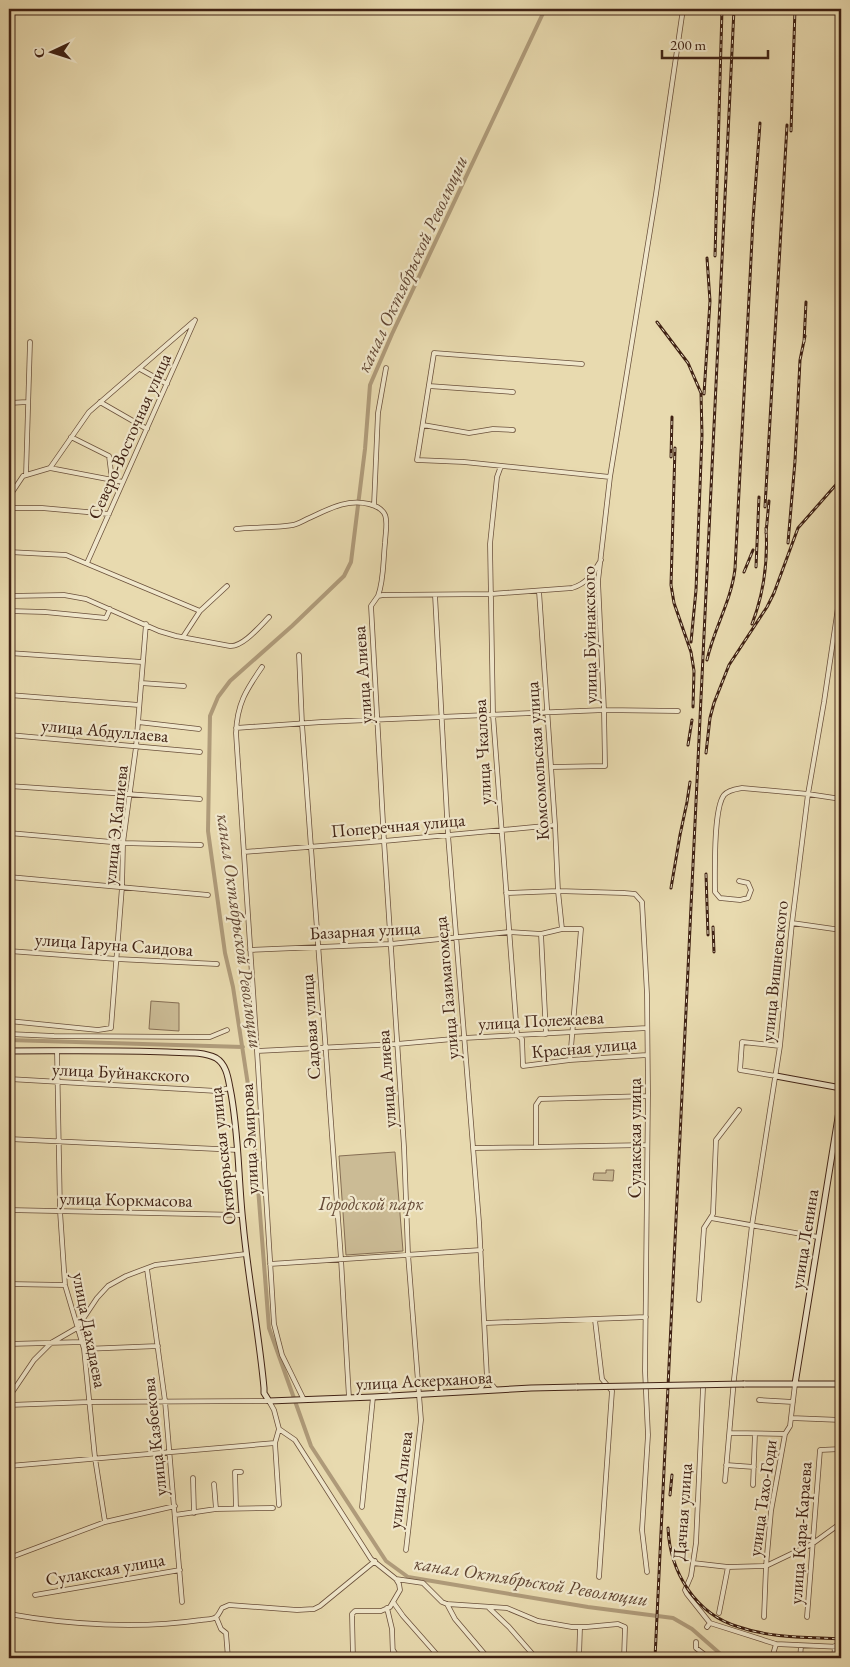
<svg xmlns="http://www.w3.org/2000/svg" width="850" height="1667" font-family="'EB Garamond',serif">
	<rect width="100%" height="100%" fill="#e8daaf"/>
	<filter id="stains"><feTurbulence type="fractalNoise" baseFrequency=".004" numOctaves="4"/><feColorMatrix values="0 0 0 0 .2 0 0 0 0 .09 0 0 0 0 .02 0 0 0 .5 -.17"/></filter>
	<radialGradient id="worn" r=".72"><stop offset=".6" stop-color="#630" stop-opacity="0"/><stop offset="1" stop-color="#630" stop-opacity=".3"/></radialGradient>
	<path fill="#cbbb95" stroke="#866e54" d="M 151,1001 L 179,1003 L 179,1031 L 149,1029 Z
		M 395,1152 L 403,1251 L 346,1255 L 339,1156 Z
		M 606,1170 L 614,1170 L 613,1181 L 593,1180 L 594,1173 L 606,1173 Z"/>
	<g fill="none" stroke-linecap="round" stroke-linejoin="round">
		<path stroke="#af9b7a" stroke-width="4" d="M 545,9 L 392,334 L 370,385 L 365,449 L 351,562 L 344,576 L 292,626 L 230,681 L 218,697 L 210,716 L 208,831 L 225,953 L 233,987 L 252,1111 L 269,1328 L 311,1446 L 386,1561 L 408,1577 L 588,1607 L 673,1618 L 692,1629 L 725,1658
			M 9,1040 L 243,1047"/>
		<g stroke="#6a503b" stroke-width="5.5">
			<path id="street" d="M 582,364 L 434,353 L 417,460 L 464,462 L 610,477
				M 140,369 L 167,384
				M 429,386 L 513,392
				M 100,402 L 147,429
				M 9,403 L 27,402
				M 423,425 L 469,433 L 493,429 L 513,430
				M 71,437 L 109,456 L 112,480
				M 501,466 L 497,477 L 490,544 L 493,715 L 517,1035 L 522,1039 L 523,1066 L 570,1060 L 647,1055
				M 50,468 L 123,482
				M 26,475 L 30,342
				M 9,497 L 23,476 L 50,468 L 89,412 L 194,321
				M 374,505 L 378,413 L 386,368
				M 9,508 L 42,508 L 109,514
				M 236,529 C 253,527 277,528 293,525 C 298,524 303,521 307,519 C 327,510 347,498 369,504 C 392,510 386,523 385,543 C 383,561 384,580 378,596
				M 9,552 L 66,555 L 200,611
				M 87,563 L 195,320
				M 539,591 L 555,825 L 558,891 L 562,929
				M 435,595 L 448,835 L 479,1222 L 487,1378 L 479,1391
				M 9,596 L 64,595 L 86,599 L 159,631 L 176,636 L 230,646 C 243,647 260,626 269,617
				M 9,611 L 45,612 L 106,618 L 110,609
				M 183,637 L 200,611 L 227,586
				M 9,653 L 142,662
				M 299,655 L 302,724 L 341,1259 L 349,1398
				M 262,667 C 246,690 237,704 236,733 L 257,1051 L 274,1324 L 282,1355 L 304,1400
				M 141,683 L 184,686
				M 9,695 L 139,705
				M 138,722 L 199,729
				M 236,728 L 322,722 L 604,710 L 678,711
				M 9,735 L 200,752
				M 551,767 L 605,766 L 604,710 L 598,581 L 610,477 L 656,194 L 683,9
				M 9,786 L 200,799
				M 9,833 L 123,843 L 201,845
				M 244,852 L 384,841 L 555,825
				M 9,877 L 208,895
				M 739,881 L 748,883 L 751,890 L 748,898 L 740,900 L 720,898 L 715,892 C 715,873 713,809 724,795 C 728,790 736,789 742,788 L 808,794 L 841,799
				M 506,893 L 558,891 L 624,893 L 635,894 L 642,902 L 647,994 L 648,1093 L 645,1371 L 648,1435 L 642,1530 L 647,1572
				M 792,923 L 841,930
				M 250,950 L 391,944 L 509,932 L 541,934
				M 9,951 L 117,959 L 217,964
				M 9,1021 L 98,1030 L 111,1028 L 122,887 L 123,843 L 136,747 L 146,624
				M 9,1034 L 54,1036 L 200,1037 L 210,1037 L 227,1030
				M 546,1034 L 541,934 L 562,929 L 581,929 L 570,1060
				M 57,1051 L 60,1211 L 65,1285 L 84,1349 L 95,1458 L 105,1522
				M 257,1051 L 397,1044 L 464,1038 L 647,1028
				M 776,1076 L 740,1070 L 742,1042 L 780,1046
				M 9,1079 L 217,1091 L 230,1088
				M 9,1139 L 238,1150
				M 536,1147 L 536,1105 L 540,1099 L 648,1096
				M 474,1148 L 647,1145
				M 9,1210 L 242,1215
				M 711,1218 L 818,1237
				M 270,1264 L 481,1250
				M 147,1269 L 165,1401 L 182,1602
				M 9,1284 L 65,1285
				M 699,1300 L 704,1228 L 713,1214 L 716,1140 L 739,1110
				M 595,1320 L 602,1379 L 612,1391 L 599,1577
				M 485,1323 L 646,1317
				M 9,1344 L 82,1342
				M 84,1349 L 158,1346
				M 487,1378 L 496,1390
				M 703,1388 L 696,1543 L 691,1576 L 685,1590 L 687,1594 L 710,1623 L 707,1627
				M 9,1397 L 34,1360 L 51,1343 L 77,1328 L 97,1298 L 108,1286 L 126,1276 L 155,1265 L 246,1254
				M 759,1400 L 793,1402
				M 9,1405 L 90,1402 L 269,1401 L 274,1410 L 279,1429 L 275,1443 L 279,1505
				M 791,1418 L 841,1420
				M 279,1429 L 295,1440 L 371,1559 L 396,1579 L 399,1584 L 400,1590 L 390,1607 L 381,1611 L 355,1611 L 352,1614 L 353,1658
				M 730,1433 L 785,1434
				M 726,1465 L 754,1467
				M 9,1466 L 275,1443
				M 193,1478 L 194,1513
				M 725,1481 L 734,1379 L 752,1225 L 780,1046 L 792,923 L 808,794 L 824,702 L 840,594 L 841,566
				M 214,1484 L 216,1509
				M 753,1485 L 755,1434
				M 362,1507 L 373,1397
				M 236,1508 L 235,1472 L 241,1472
				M 175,1515 L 216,1509 L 273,1508
				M 406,1550 L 421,1420 L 408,1254 L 404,1147 L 384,841 L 371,606 L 378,596 L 383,595 L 491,594 L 572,588 C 588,583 593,573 601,560
				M 9,1558 L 105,1522 L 175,1506
				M 693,1563 L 728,1567 L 766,1566 L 812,1544 L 841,1523
				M 396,1579 L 423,1583 L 442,1602 L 447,1604 L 507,1608 L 538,1621 L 572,1627 L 586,1627 L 618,1624 L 625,1627 L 624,1658
				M 35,1595 L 180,1570
				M 393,1602 L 403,1616 L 440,1658
				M 447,1604 L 455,1619 L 488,1658
				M 387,1608 L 392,1629 L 393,1658
				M 489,1608 L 509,1627 L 536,1658
				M 719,1613 L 728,1567
				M 9,1614 C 70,1625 140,1629 201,1620 C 206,1619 212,1620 216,1617 C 219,1615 220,1611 222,1608 L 229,1605 L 297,1610 L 314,1609 L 320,1606 L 375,1561
				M 216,1617 L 221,1629 L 226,1633 L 228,1658
				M 764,1617 L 766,1566 L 771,1511 L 785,1434 L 790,1426 L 795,1384
				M 807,1617 L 820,1450 L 841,1449
				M 710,1623 L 776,1644 L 841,1647
				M 696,1642 L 696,1648 L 709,1658
				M 393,1650 L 398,1658
				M 579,1658 L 580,1627
				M 772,1658 L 776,1644
				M 800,1658 L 801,1646
				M 834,1658 L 835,1646"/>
		</g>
		<g stroke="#402214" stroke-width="7">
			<path id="secondary" d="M 9,1051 C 62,1051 115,1050 167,1052 C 182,1053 202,1051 216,1058 C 226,1064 228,1077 230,1088 C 239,1132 238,1178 243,1223 C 248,1278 259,1333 264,1388 L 264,1393 L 269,1401 L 373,1397 L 531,1388 L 577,1387
				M 776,1076 L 841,1088
				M 744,1384 L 841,1384
				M 795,1384 L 841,1099"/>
		</g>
		<use href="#street" stroke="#f0e7cb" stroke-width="4"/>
		<use href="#secondary" stroke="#f0e7cb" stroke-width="5"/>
		<g stroke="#402214" stroke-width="3">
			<path id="rail" d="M 791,131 L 795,9
				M 715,256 L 722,9
				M 657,322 L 688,363 L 701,393 L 702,435 L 696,590 L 691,642
				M 804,342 L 806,302
				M 704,394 L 710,301 L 707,258
				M 675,448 L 671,585 L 674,603 L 691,652 L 694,671 L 693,707
				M 671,457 L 672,417
				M 765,507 L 787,125
				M 766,533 L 769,501
				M 788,543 L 795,461 L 800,360 L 805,336
				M 756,567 L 759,497
				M 744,572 L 753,550
				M 752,624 C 764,593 768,561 766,528
				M 707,660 C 714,628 731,602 735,569 L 753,220 L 760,123
				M 688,745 L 692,720
				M 706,753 L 710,718 L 714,703 L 729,665 L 767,607 L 774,593 L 798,528 L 841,479
				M 706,874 L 708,935
				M 671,888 L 680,835 L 687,802 L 690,782
				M 713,927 L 714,952
				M 670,1495 L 672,1475
				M 668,1528 C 670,1572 695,1614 739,1627 C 771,1638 807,1637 841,1639
				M 655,1658 L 734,9"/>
		</g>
		<use href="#rail" stroke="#f0e7cb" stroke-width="1" stroke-dasharray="4" stroke-linecap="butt"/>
		<g stroke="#402214" stroke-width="7" stroke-linecap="butt">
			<path id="secondary-bridge" d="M 577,1387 L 744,1384"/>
		</g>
		<use href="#secondary-bridge" stroke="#f0e7cb" stroke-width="5"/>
	</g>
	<g text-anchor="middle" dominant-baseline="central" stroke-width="4.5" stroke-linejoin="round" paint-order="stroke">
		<g font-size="18" fill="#402214" stroke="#f0e7cb">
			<text transform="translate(129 436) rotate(-66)">Северо-Восточная улица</text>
			<text transform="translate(589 635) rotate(-91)">улица Буйнакского</text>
			<text transform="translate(362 675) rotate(-94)">улица Алиева</text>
			<text transform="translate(105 730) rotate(5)">улица Абдуллаева</text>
			<text transform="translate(482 752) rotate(-93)">улица Чкалова</text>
			<text transform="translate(537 761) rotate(-94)">Комсомольская улица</text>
			<text transform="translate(115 825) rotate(-84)">улица Э.Капиева</text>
			<text transform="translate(398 825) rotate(-5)">Поперечная улица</text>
			<text transform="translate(365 930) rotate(-3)">Базарная улица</text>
			<text transform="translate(114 944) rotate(4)">улица Гаруна Саидова</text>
			<text transform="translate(774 971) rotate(-84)">улица Вишневского</text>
			<text transform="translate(446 988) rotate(-95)">улица Газимагомеда</text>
			<text transform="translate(541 1020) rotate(-3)">улица Полежаева</text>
			<text transform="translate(310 1027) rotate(-94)">Садовая улица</text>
			<text transform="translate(584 1047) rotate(-5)">Красная улица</text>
			<text transform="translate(121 1072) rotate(3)">улица Буйнакского</text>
			<text transform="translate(386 1079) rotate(-94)">улица Алиева</text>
			<text transform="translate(634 1138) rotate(-90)">Сулакская улица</text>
			<text transform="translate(249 1139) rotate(-93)">улица Эмирова</text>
			<text transform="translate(222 1156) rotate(-96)">Октябрьская улица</text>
			<text transform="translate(126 1199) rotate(1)">улица Коркмасова</text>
			<text transform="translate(804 1239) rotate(-81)">улица Ленина</text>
			<text transform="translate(90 1330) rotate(79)">улица Дахадаева</text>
			<text transform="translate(424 1380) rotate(-3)">улица Аскерханова</text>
			<text transform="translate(154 1437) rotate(-96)">улица Казбекова</text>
			<text transform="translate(400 1480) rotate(-83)">улица Алиева</text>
			<text transform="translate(762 1498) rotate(-82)">улица Тахо-Годи</text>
			<text transform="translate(682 1512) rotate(-86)">Дачная улица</text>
			<text transform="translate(800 1533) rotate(-86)">улица Кара-Караева</text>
			<text transform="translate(105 1569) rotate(-10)">Сулакская улица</text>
		</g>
		<g font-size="18" font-style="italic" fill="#634834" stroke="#f0e7cb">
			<text x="371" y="1203">Городской парк</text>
		</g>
		<g font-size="19" font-style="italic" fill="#614633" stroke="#f0e7cb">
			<text transform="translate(412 264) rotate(-65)">канал Октябрьской Революции</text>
			<text transform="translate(240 931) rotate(82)">канал Октябрьской Революции</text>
			<text transform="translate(531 1581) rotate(9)">канал Октябрьской Революции</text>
		</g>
	</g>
	<rect width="850" height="1667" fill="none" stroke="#e8daaf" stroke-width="30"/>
	<rect x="10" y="10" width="830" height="1647" fill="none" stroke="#402214" stroke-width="2.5"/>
	<rect x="15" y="15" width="820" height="1637" fill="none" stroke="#402214"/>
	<g transform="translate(52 52) rotate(266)" stroke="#f0e7cb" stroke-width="4" paint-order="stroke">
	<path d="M0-4L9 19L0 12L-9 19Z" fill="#402214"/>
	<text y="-8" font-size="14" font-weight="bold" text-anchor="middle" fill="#402214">С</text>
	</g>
	<path d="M662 50v8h106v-8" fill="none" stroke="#402214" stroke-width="2.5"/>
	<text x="670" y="50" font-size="15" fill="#402214" stroke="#f0e7cb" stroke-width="4" paint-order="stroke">200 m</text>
	<rect width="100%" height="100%" filter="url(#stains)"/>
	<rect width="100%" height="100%" fill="url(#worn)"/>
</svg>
